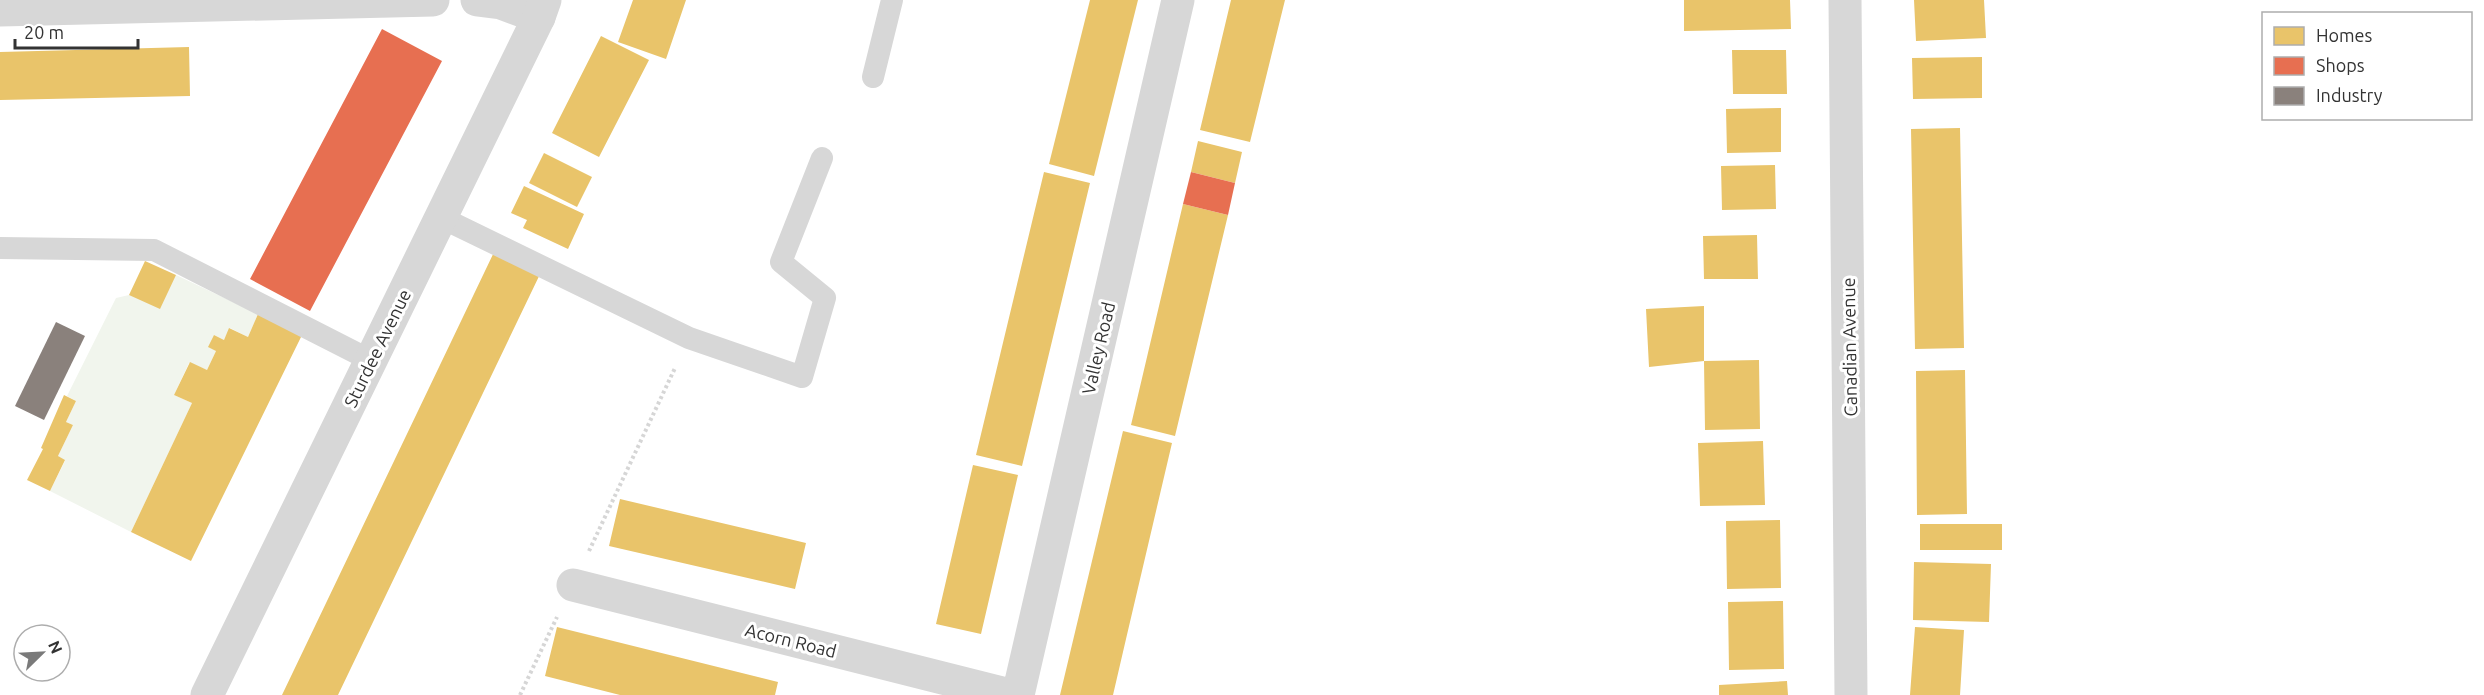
<svg xmlns="http://www.w3.org/2000/svg" width="2484" height="695" font-family="Ubuntu,sans-serif">
	<rect width="100%" height="100%" fill="#fff"/>
	<path fill="#f1f5ed" d="M 176,275 L 258,314 L 248,337 L 230,328 L 224,340 L 214,335 L 216,351 L 207,370 L 189,363 L 174,395 L 192,403 L 131,532 L 50,491 L 65,461 L 58,456 L 73,425 L 66,422 L 76,401 L 67,396 L 116,298 L 129,295 Z"/>
	<path fill="#e9c46a" d="M 633,0 L 686,0 L 666,59 L 618,42 Z
		M 1090,0 L 1138,0 L 1094,176 L 1049,164 Z
		M 1231,0 L 1285,0 L 1250,142 L 1200,130 Z
		M 1684,0 L 1790,0 L 1791,29 L 1684,31 Z
		M 1914,0 L 1984,0 L 1986,38 L 1916,41 Z
		M 601,36 L 649,60 L 599,157 L 552,133 Z
		M 189,47 L 190,96 L 0,100 L 0,52 Z
		M 1732,50 L 1786,50 L 1787,94 L 1733,94 Z
		M 1982,57 L 1982,98 L 1913,99 L 1912,58 Z
		M 1781,108 L 1781,152 L 1727,153 L 1726,109 Z
		M 1960,128 L 1964,348 L 1915,349 L 1911,129 Z
		M 1198,141 L 1242,152 L 1235,183 L 1191,172 Z
		M 544,153 L 592,177 L 577,207 L 529,183 Z
		M 1775,165 L 1776,209 L 1722,210 L 1721,166 Z
		M 1044,172 L 1090,183 L 1022,466 L 976,455 Z
		M 524,186 L 584,214 L 568,249 L 523,228 L 527,220 L 511,213 Z
		M 1183,204 L 1228,215 L 1175,436 L 1131,425 Z
		M 1757,235 L 1758,279 L 1704,279 L 1703,236 Z
		M 496,248 L 542,270 L 338,695 L 282,695 Z
		M 145,261 L 176,275 L 160,309 L 129,295 Z
		M 1704,306 L 1704,361 L 1649,367 L 1646,309 Z
		M 258,314 L 302,335 L 191,561 L 131,532 L 192,403 L 174,395 L 190,362 L 207,370 L 216,351 L 208,347 L 214,335 L 224,340 L 229,328 L 248,337 Z
		M 1759,360 L 1760,429 L 1705,430 L 1704,361 Z
		M 1965,370 L 1967,514 L 1917,515 L 1916,371 Z
		M 64,395 L 76,401 L 66,422 L 73,425 L 58,456 L 65,460 L 50,491 L 27,480 L 43,449 L 41,448 Z
		M 1123,431 L 1172,443 L 1126,639 L 1113,695 L 1060,695 Z
		M 1763,441 L 1765,505 L 1700,506 L 1698,443 Z
		M 973,465 L 1018,475 L 981,634 L 936,624 Z
		M 620,499 L 806,543 L 795,589 L 609,546 Z
		M 1780,520 L 1781,588 L 1727,589 L 1726,521 Z
		M 1920,524 L 2002,524 L 2002,550 L 1920,550 Z
		M 1914,562 L 1991,564 L 1989,622 L 1913,620 Z
		M 1783,601 L 1784,669 L 1729,670 L 1728,602 Z
		M 557,627 L 778,682 L 775,695 L 620,695 L 545,676 Z
		M 1915,627 L 1964,630 L 1960,695 L 1910,695 Z
		M 1787,681 L 1788,695 L 1719,695 L 1719,685 Z"/>
	<path fill="#e76f51" d="M 382,29 L 442,61 L 310,311 L 250,279 Z
		M 1191,172 L 1235,183 L 1228,215 L 1183,204 Z"/>
	<path fill="#8a817c" d="M 56,322 L 85,336 L 44,420 L 15,406 Z"/>
	<g fill="none" stroke-linecap="round" stroke-linejoin="round">
		<path stroke="#d6d6d6" stroke-width="4" stroke-dasharray="3 3" stroke-linecap="butt" d="M 589,551 L 675,368
			M 520,695 L 557,617"/>
		<path stroke="#d7d7d7" stroke-width="22" d="M 873,77 L 892,0
			M 440,217 L 689,338 L 802,377 L 825,298 L 781,262 L 822,158
			M 0,248 L 154,250 L 372,361"/>
		<path stroke="#d7d7d7" stroke-width="33" d="M 477,0 L 501,3 L 539,17
			M 1845,0 L 1851,695
			M 0,10 L 433,0
			M 573,585 L 1010,695
			M 1018,695 L 1178,0"/>
		<path stroke="#d7d7d7" stroke-width="33" d="M 207,695 L 539,17 L 545,0"/>
	</g>
	<g text-anchor="middle" dominant-baseline="central" stroke-width="6" stroke-linejoin="round" paint-order="stroke">
		<g font-size="18" fill="#333" stroke="#fff">
			<text transform="translate(1849 347) rotate(-91)">Canadian Avenue</text>
			<text transform="translate(377 348) rotate(-64)">Sturdee Avenue</text>
			<text transform="translate(1098 348) rotate(-77)">Valley Road</text>
			<text transform="translate(791 640) rotate(14)">Acorn Road</text>
		</g>
	</g>
	<rect x="2262" y="12" width="210" height="108" fill="#ffffff" stroke="#adadad" stroke-width="1.5"/>
	<rect x="2274" y="27" width="30" height="18" fill="#e9c46a" stroke="#adadad" stroke-width="1.5"/>
	<text x="2316" y="42" font-size="18" fill="#333333">Homes</text>
	<rect x="2274" y="57" width="30" height="18" fill="#e76f51" stroke="#adadad" stroke-width="1.5"/>
	<text x="2316" y="72" font-size="18" fill="#333333">Shops</text>
	<rect x="2274" y="87" width="30" height="18" fill="#8a817c" stroke="#adadad" stroke-width="1.5"/>
	<text x="2316" y="102" font-size="18" fill="#333333">Industry</text>
	<g transform="translate(42 653) rotate(66)"><circle r="28" fill="#ffffff" stroke="#adadad" stroke-width="1.5"/>
	<path d="M0-4.5L10 22L0 15L-10 22Z" fill="#7a7a7a"/>
	<text y="-9" font-size="16" font-weight="bold" text-anchor="middle" fill="#333333">N</text>
	</g>
	<path d="M15 39v9h123v-9" fill="none" stroke="#333333" stroke-width="3"/>
	<text x="24" y="39" font-size="18" fill="#333333" stroke="#ffffff" stroke-width="4.5" paint-order="stroke">20 m</text>
</svg>
